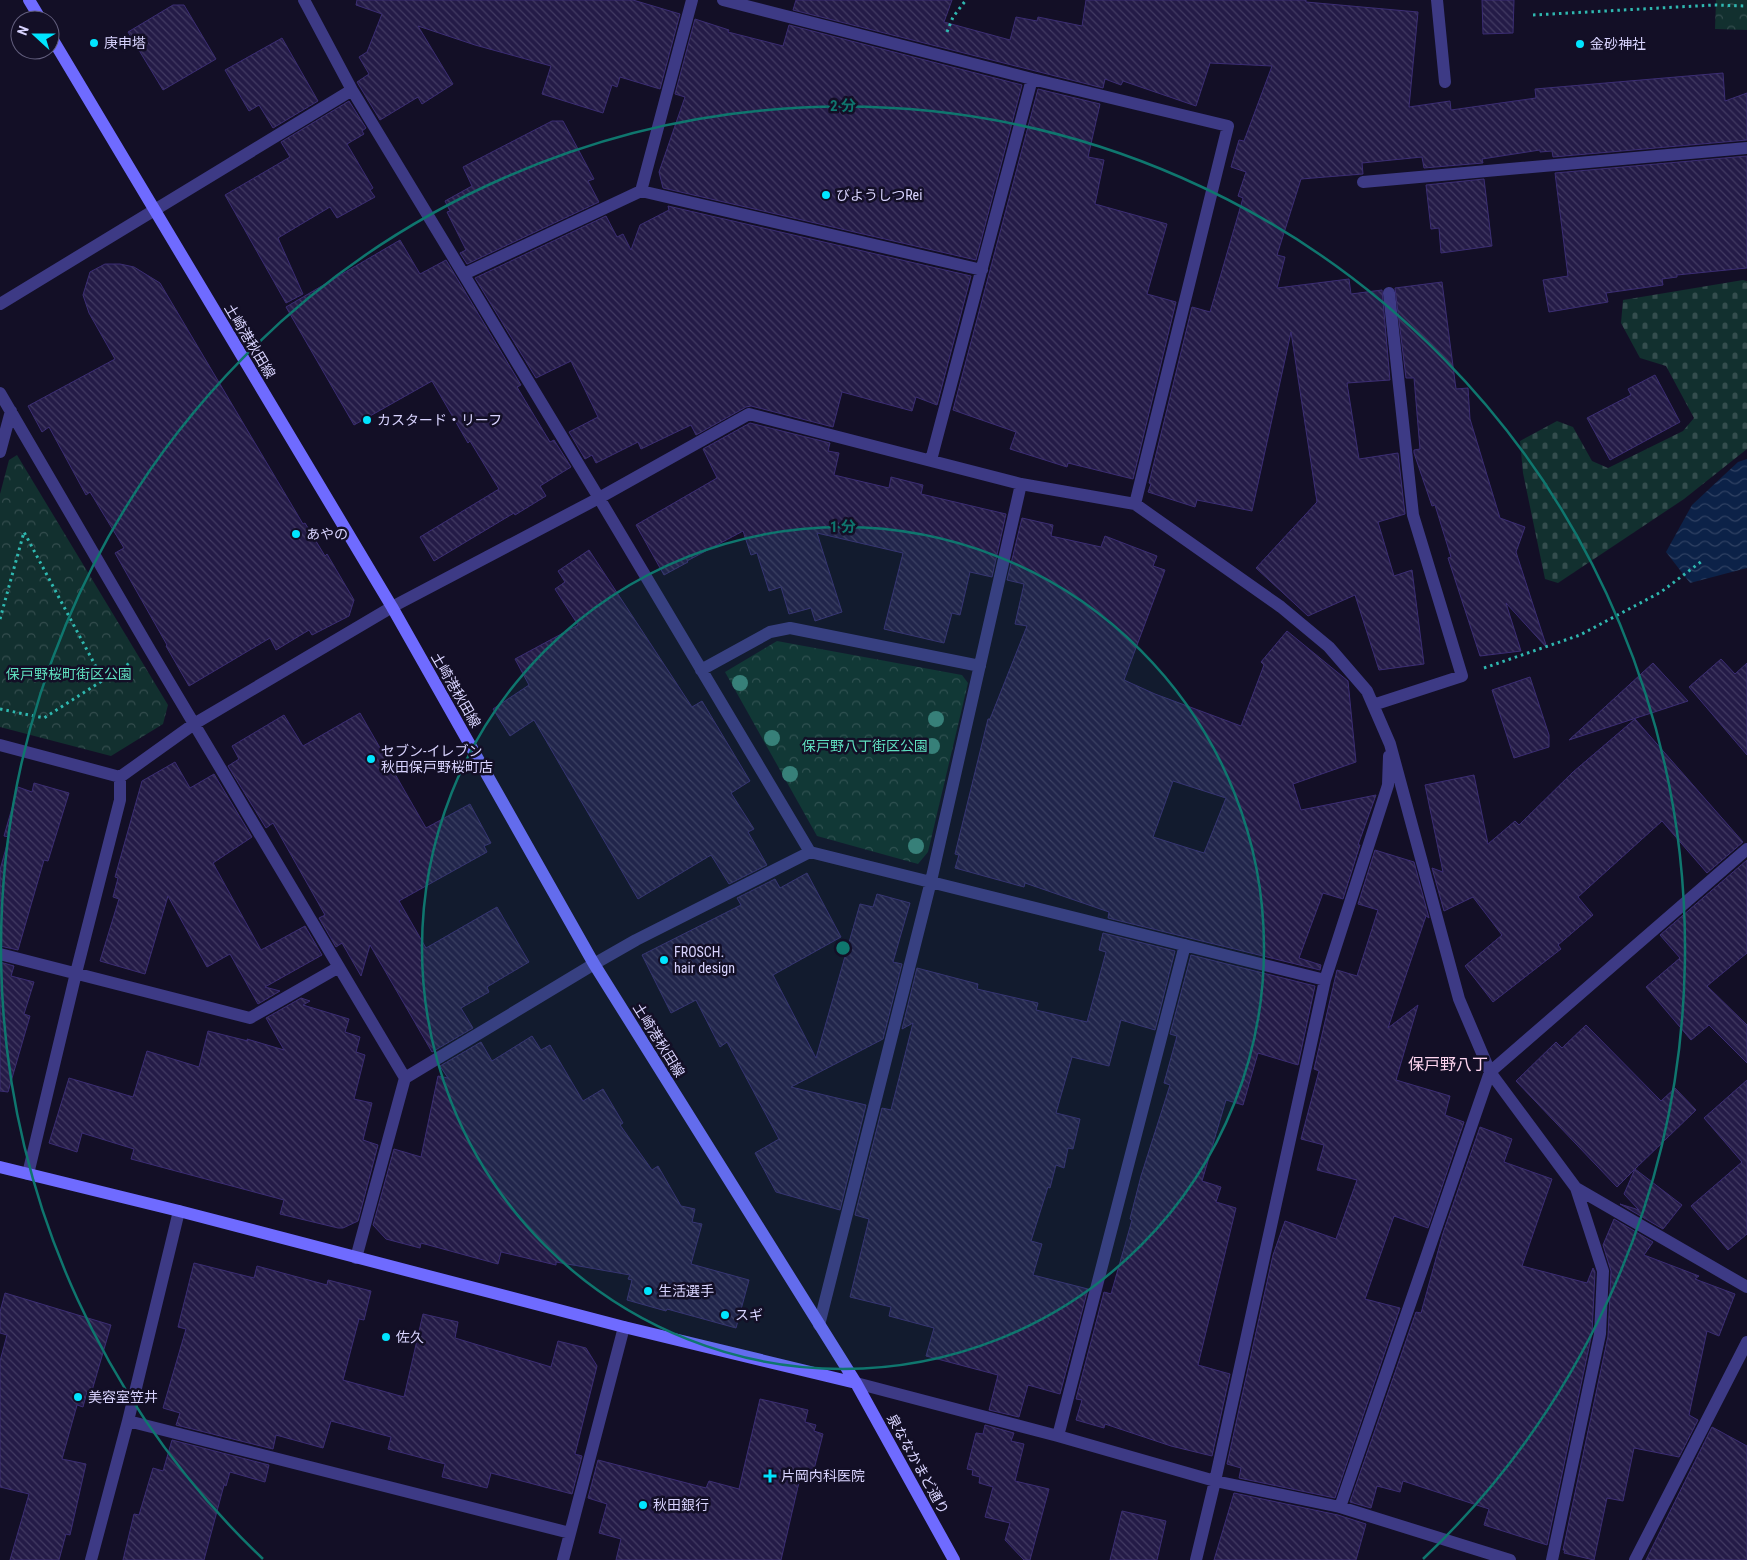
<svg xmlns="http://www.w3.org/2000/svg" width="1747" height="1560" font-family="'Roboto Condensed','Noto Sans JP',sans-serif">
	<defs>
		<pattern id="cemetery-stones" width="16" height="16" patternUnits="userSpaceOnUse" patternTransform="scale(1.25)"><rect width="16" height="16" fill="#12302f"/><path d="M2 7V4a2 2 0 0 1 4 0v3zM10 15v-3a2 2 0 0 1 4 0v3z" fill="#344d4e"/></pattern>
		<pattern id="park-crowns" width="20" height="18" patternUnits="userSpaceOnUse" patternTransform="scale(1.25)"><rect width="20" height="18" fill="#12302f"/><path d="M2 6a3 3 0 1 1 6 0M12 15a3 3 0 1 1 6 0" fill="none" stroke="#344d4e"/></pattern>
		<pattern id="water-waves" width="16" height="10" patternUnits="userSpaceOnUse" patternTransform="scale(1.25)"><rect width="16" height="10" fill="#0c2248"/><path d="M0 5q4-4 8 0t8 0" fill="none" stroke="#2f4163"/></pattern>
		<pattern id="building-back-hatch" width="6" height="6" patternUnits="userSpaceOnUse" patternTransform="scale(1.25)"><rect width="6" height="6" fill="#241b47"/><path d="M-1 5l2 2M0 0l6 6M5-1l2 2" fill="none" stroke="#433b63"/></pattern>
	</defs>
	<rect width="100%" height="100%" fill="#130f26"/>
	<path fill="url(#cemetery-stones)" d="M 1743,280 L 1747,281 L 1747,449 L 1684,499 L 1558,583 L 1545,579 L 1523,473 L 1520,441 L 1557,421 L 1573,427 L 1592,461 L 1608,468 L 1683,431 L 1694,418 L 1666,366 L 1640,358 L 1621,323 L 1623,300 Z"/>
	<path fill="url(#park-crowns)" d="M 1716,0 L 1747,0 L 1747,30 L 1715,29 Z
		M 17,455 L 168,705 L 163,724 L 111,756 L 0,727 L 0,494 L 9,460 Z
		M 777,641 L 962,675 L 968,683 L 928,852 L 918,864 L 817,836 L 725,672 Z"/>
	<path fill="url(#water-waves)" d="M 1747,459 L 1747,568 L 1690,583 L 1666,552 L 1692,505 L 1738,462 Z"/>
	<path fill="url(#building-back-hatch)" stroke="#3b2d73" fill-rule="evenodd" d="M 357,0 L 633,0 L 680,14 L 660,89 L 620,77 L 617,87 L 612,85 L 603,113 L 542,94 L 551,66 L 475,45 L 418,26 L 453,84 L 422,104 L 418,97 L 380,120 L 357,82 L 369,74 L 359,57 L 367,52 L 382,14 L 356,5 Z
		M 796,0 L 952,0 L 944,22 L 1010,40 L 1016,17 L 1037,21 L 1038,17 L 1082,26 L 1086,0 L 1306,0 L 1306,2 L 1418,12 L 1409,107 L 1450,101 L 1451,110 L 1536,98 L 1535,89 L 1723,73 L 1725,101 L 1747,93 L 1747,140 L 1553,157 L 1552,151 L 1540,152 L 1540,150 L 1482,159 L 1483,163 L 1424,168 L 1422,157 L 1362,163 L 1363,174 L 1301,179 L 1277,255 L 1285,257 L 1277,288 L 1349,279 L 1351,294 L 1382,290 L 1390,380 L 1347,383 L 1359,459 L 1398,453 L 1405,514 L 1378,522 L 1394,576 L 1412,570 L 1424,664 L 1379,670 L 1355,595 L 1308,616 L 1256,568 L 1317,502 L 1291,332 L 1252,511 L 1197,500 L 1195,507 L 1148,492 L 1151,484 L 1149,483 L 1192,307 L 1210,312 L 1243,198 L 1238,196 L 1246,172 L 1231,167 L 1239,140 L 1244,141 L 1272,66 L 1210,63 L 1196,106 L 1123,81 L 1121,85 L 1105,79 L 1103,88 L 793,10 Z
		M 1482,0 L 1514,0 L 1513,33 L 1483,34 Z
		M 173,5 L 184,5 L 216,59 L 163,90 L 128,32 Z
		M 695,19 L 729,30 L 728,32 L 783,46 L 789,25 L 1022,85 L 976,260 L 663,188 L 659,172 L 685,97 L 675,94 Z
		M 282,38 L 318,101 L 273,128 L 259,105 L 249,111 L 225,70 Z
		M 1038,89 L 1100,104 L 1088,157 L 1104,160 L 1095,204 L 1167,224 L 1147,294 L 1176,302 L 1133,479 L 1068,463 L 1067,467 L 1010,449 L 1016,432 L 953,410 Z
		M 349,101 L 366,128 L 362,131 L 364,134 L 347,144 L 373,188 L 370,190 L 375,197 L 337,218 L 330,207 L 278,238 L 303,294 L 286,303 L 225,195 L 290,157 L 281,142 Z
		M 552,121 L 563,121 L 594,179 L 588,181 L 599,202 L 467,264 L 460,253 L 466,250 L 447,212 L 450,211 L 445,201 L 472,186 L 463,167 Z
		M 1747,156 L 1747,268 L 1677,275 L 1677,277 L 1662,279 L 1663,285 L 1606,293 L 1608,302 L 1549,312 L 1543,280 L 1568,276 L 1555,173 Z
		M 1484,179 L 1492,246 L 1441,253 L 1439,228 L 1431,229 L 1426,185 Z
		M 668,206 L 971,276 L 937,405 L 916,397 L 912,411 L 842,392 L 833,427 L 751,406 L 746,407 L 696,435 L 691,425 L 641,449 L 638,442 L 596,463 L 592,455 L 585,459 L 569,432 L 598,417 L 571,361 L 536,378 L 475,278 L 606,216 L 617,237 L 623,234 L 631,250 L 640,225 L 669,210 Z
		M 400,240 L 420,274 L 446,260 L 521,385 L 517,387 L 550,442 L 554,440 L 571,467 L 540,486 L 546,496 L 515,515 L 514,513 L 434,561 L 420,537 L 499,489 L 470,441 L 468,443 L 432,381 L 354,425 L 286,307 Z
		M 105,264 L 120,264 L 134,267 L 160,283 L 303,524 L 305,523 L 325,556 L 327,554 L 354,600 L 349,616 L 312,635 L 309,630 L 276,650 L 270,638 L 189,686 L 166,646 L 167,645 L 115,553 L 124,548 L 90,492 L 86,495 L 49,427 L 42,432 L 28,406 L 115,359 L 89,313 L 83,295 L 90,272 Z
		M 1442,282 L 1456,389 L 1468,388 L 1470,419 L 1500,518 L 1525,527 L 1516,552 L 1547,648 L 1506,603 L 1521,651 L 1480,656 L 1448,558 L 1451,557 L 1435,505 L 1432,506 L 1414,453 L 1414,450 L 1420,449 L 1414,378 L 1406,378 L 1395,288 Z
		M 1655,375 L 1680,422 L 1610,460 L 1587,418 L 1631,395 L 1628,389 Z
		M 750,423 L 830,443 L 828,451 L 839,453 L 834,475 L 889,488 L 891,477 L 923,485 L 921,494 L 1006,514 L 992,577 L 970,572 L 960,615 L 952,613 L 944,643 L 884,629 L 903,553 L 817,533 L 842,612 L 815,621 L 811,608 L 789,614 L 781,587 L 769,591 L 757,553 L 751,555 L 743,531 L 687,561 L 688,562 L 664,575 L 636,525 L 717,478 L 703,449 Z
		M 1022,518 L 1053,525 L 1051,536 L 1101,547 L 1105,536 L 1157,556 L 1153,566 L 1165,570 L 1124,680 L 1155,694 L 1241,726 L 1264,665 L 1261,662 L 1287,631 L 1348,681 L 1356,762 L 1293,784 L 1301,810 L 1376,795 L 1358,845 L 1360,845 L 1343,899 L 1323,893 L 1299,958 L 1321,965 L 1320,970 L 1108,918 L 1109,912 L 1025,883 L 1024,887 L 955,868 L 959,855 L 955,854 L 988,719 L 990,719 L 1027,626 L 1015,624 L 1024,584 L 1007,580 ZM 1173,781 L 1226,798 L 1204,853 L 1153,837 Z
		M 589,550 L 692,707 L 702,701 L 750,781 L 731,793 L 754,829 L 748,832 L 767,865 L 729,884 L 711,855 L 638,899 L 534,720 L 510,736 L 493,709 L 529,685 L 515,659 L 578,625 L 555,589 L 565,582 L 558,571 Z
		M 1721,659 L 1735,674 L 1747,663 L 1747,755 L 1689,687 Z
		M 1653,663 L 1688,701 L 1569,740 Z
		M 1530,677 L 1549,735 L 1549,747 L 1514,758 L 1492,690 Z
		M 360,713 L 426,828 L 470,804 L 491,843 L 484,846 L 487,852 L 399,901 L 426,948 L 497,907 L 529,962 L 487,987 L 489,992 L 461,1008 L 473,1028 L 432,1052 L 370,945 L 361,976 L 342,943 L 336,947 L 319,918 L 325,915 L 273,823 L 266,828 L 228,766 L 239,759 L 232,746 L 284,715 L 303,746 Z
		M 1635,719 L 1743,842 L 1707,873 L 1662,821 L 1578,897 L 1593,915 L 1558,945 L 1561,949 L 1493,1002 L 1465,966 L 1502,935 L 1473,897 L 1444,911 L 1432,868 L 1443,872 L 1425,785 L 1474,775 L 1488,844 L 1515,821 L 1519,825 L 1573,772 Z
		M 175,762 L 190,788 L 214,774 L 252,837 L 213,863 L 261,950 L 305,926 L 322,955 L 265,987 L 280,991 L 258,1004 L 230,954 L 207,967 L 168,896 L 145,974 L 100,961 L 119,899 L 113,897 L 118,878 L 115,877 L 142,781 Z
		M 34,783 L 69,793 L 48,861 L 44,860 L 18,950 L 0,946 L 0,870 L 9,837 L 4,836 L 18,787 L 32,792 Z
		M 1375,850 L 1414,862 L 1429,918 L 1426,916 L 1388,1028 L 1418,1005 L 1396,1080 L 1450,1096 L 1445,1115 L 1464,1122 L 1428,1228 L 1394,1216 L 1365,1299 L 1400,1308 L 1335,1498 L 1239,1478 L 1241,1468 L 1227,1464 L 1273,1255 L 1285,1221 L 1336,1239 L 1357,1180 L 1317,1170 L 1324,1145 L 1301,1139 L 1319,1071 L 1314,1069 L 1337,970 L 1357,976 L 1378,910 L 1358,904 Z
		M 1747,860 L 1747,953 L 1707,986 L 1747,1025 L 1747,1063 L 1709,1025 L 1691,1040 L 1646,987 L 1680,958 L 1660,935 Z
		M 807,873 L 841,937 L 773,975 L 816,1058 L 860,904 L 873,907 L 877,894 L 910,903 L 893,962 L 902,964 L 883,1039 L 791,1087 L 866,1105 L 840,1210 L 776,1192 L 755,1153 L 779,1139 L 727,1042 L 720,1047 L 696,1000 L 671,1013 L 642,955 L 741,905 L 737,898 L 775,879 L 780,888 Z
		M 1103,933 L 1175,951 L 1155,1030 L 1121,1020 L 1109,1066 L 1072,1057 L 1056,1113 L 1080,1119 L 1073,1149 L 1068,1148 L 1064,1168 L 1056,1165 L 1050,1188 L 1048,1187 L 1031,1241 L 1042,1244 L 1033,1275 L 1088,1289 L 1060,1394 L 1028,1385 L 1019,1417 L 989,1410 L 998,1375 L 926,1356 L 934,1328 L 889,1316 L 891,1307 L 850,1297 L 869,1219 L 855,1215 L 882,1108 L 891,1110 L 913,1023 L 902,1029 L 917,968 L 978,984 L 977,989 L 1038,1003 L 1036,1010 L 1087,1022 L 1106,952 L 1099,950 Z
		M 1191,955 L 1315,986 L 1298,1065 L 1258,1053 L 1243,1105 L 1226,1100 L 1202,1181 L 1221,1187 L 1216,1202 L 1236,1208 L 1198,1365 L 1230,1374 L 1212,1456 L 1171,1446 L 1105,1424 L 1104,1428 L 1076,1420 L 1082,1400 L 1076,1399 L 1104,1292 L 1111,1294 L 1132,1220 L 1130,1219 L 1141,1176 L 1170,1085 L 1164,1083 L 1177,1036 L 1170,1034 Z
		M 0,962 L 14,966 L 11,976 L 34,982 L 24,1014 L 30,1016 L 8,1092 L 0,1091 Z
		M 301,998 L 310,1001 L 303,1005 L 349,1019 L 345,1032 L 360,1037 L 356,1052 L 365,1055 L 354,1099 L 372,1103 L 363,1140 L 378,1145 L 358,1221 L 343,1228 L 338,1228 L 280,1214 L 284,1200 L 131,1159 L 134,1149 L 82,1133 L 77,1152 L 49,1143 L 69,1078 L 133,1097 L 147,1051 L 199,1067 L 208,1031 L 248,1041 L 247,1039 L 284,1050 L 266,1018 Z
		M 1586,1025 L 1661,1101 L 1675,1088 L 1696,1110 L 1635,1169 L 1682,1205 L 1663,1229 L 1620,1204 L 1639,1210 L 1624,1194 L 1635,1169 L 1617,1187 L 1516,1081 L 1556,1042 L 1562,1048 Z
		M 532,1036 L 541,1050 L 550,1045 L 583,1101 L 603,1089 L 623,1123 L 620,1125 L 652,1170 L 658,1166 L 681,1206 L 695,1209 L 692,1222 L 702,1224 L 691,1264 L 749,1280 L 736,1328 L 667,1309 L 666,1311 L 627,1300 L 632,1280 L 628,1279 L 630,1275 L 556,1262 L 556,1265 L 501,1252 L 498,1264 L 421,1243 L 420,1248 L 386,1239 L 373,1225 L 394,1149 L 421,1157 L 438,1076 L 448,1078 L 440,1066 L 481,1042 L 492,1061 Z
		M 1747,1080 L 1747,1234 L 1728,1250 L 1691,1206 L 1742,1162 L 1704,1118 Z
		M 1480,1127 L 1512,1139 L 1504,1162 L 1552,1179 L 1522,1266 L 1587,1283 L 1593,1268 L 1595,1272 L 1592,1333 L 1547,1545 L 1484,1525 L 1489,1509 L 1403,1481 L 1400,1492 L 1377,1486 L 1371,1508 L 1350,1502 L 1416,1312 L 1421,1313 L 1443,1233 Z
		M 1614,1219 L 1653,1242 L 1644,1255 L 1699,1276 L 1695,1279 L 1735,1294 L 1719,1336 L 1707,1331 L 1689,1415 L 1698,1420 L 1679,1457 L 1634,1448 L 1623,1501 L 1607,1498 L 1594,1560 L 1564,1553 L 1565,1550 L 1563,1550 L 1608,1336 L 1611,1271 L 1603,1245 Z
		M 194,1263 L 254,1278 L 257,1266 L 327,1285 L 328,1280 L 371,1291 L 364,1320 L 359,1319 L 343,1380 L 404,1397 L 423,1314 L 458,1322 L 455,1338 L 551,1367 L 558,1341 L 586,1348 L 597,1366 L 575,1454 L 582,1456 L 572,1494 L 491,1473 L 487,1488 L 442,1477 L 445,1464 L 388,1449 L 391,1437 L 331,1421 L 323,1448 L 276,1435 L 273,1449 L 176,1425 L 180,1413 L 163,1408 L 186,1329 L 178,1327 Z
		M 5,1293 L 111,1325 L 91,1394 L 87,1392 L 83,1407 L 77,1405 L 62,1459 L 86,1464 L 70,1535 L 66,1534 L 59,1560 L 10,1560 L 29,1494 L 0,1487 L 0,1361 L 7,1335 L 0,1333 L 0,1312 Z
		M 760,1399 L 808,1410 L 805,1422 L 816,1425 L 814,1431 L 823,1434 L 811,1481 L 800,1478 L 781,1560 L 616,1560 L 621,1539 L 599,1533 L 607,1504 L 588,1498 L 598,1460 L 706,1488 L 709,1481 L 739,1489 Z
		M 985,1425 L 1014,1433 L 1011,1441 L 1024,1444 L 1015,1481 L 1049,1489 L 1030,1560 L 1024,1560 L 1005,1540 L 1010,1523 L 985,1517 L 993,1487 L 979,1483 L 980,1477 L 972,1475 L 973,1470 L 967,1469 L 976,1433 L 983,1434 Z
		M 1712,1427 L 1747,1446 L 1747,1560 L 1646,1560 Z
		M 172,1440 L 269,1465 L 265,1482 L 230,1472 L 226,1486 L 224,1485 L 204,1560 L 123,1560 L 134,1514 L 139,1515 L 153,1468 L 163,1471 Z
		M 1234,1493 L 1338,1515 L 1366,1524 L 1356,1560 L 1214,1560 Z
		M 1122,1511 L 1166,1521 L 1157,1560 L 1110,1560 Z"/>
	<g fill="none" stroke-linecap="round" stroke-linejoin="round">
		<path stroke="#2fb8b0" stroke-width="3" stroke-dasharray="2.5 4" stroke-linecap="butt" d="M 1533,15 L 1714,5 L 1747,6
			M 947,32 L 953,17 L 966,0
			M 0,619 L 24,532 L 103,680
			M 1484,668 L 1580,635 L 1661,592 L 1702,561
			M 0,709 L 44,718 L 130,663"/>
		<path stroke="#3d3a85" stroke-width="12" d="M 304,0 L 352,90 L 599,498 L 810,852
			M 723,0 L 1032,79 L 1228,126 L 1135,504
			M 1437,0 L 1445,82
			M 1363,182 L 1747,148
			M 641,191 L 692,0
			M 464,274 L 641,191 L 982,270
			M 0,304 L 352,90
			M 0,393 L 150,650 L 405,1078
			M 0,452 L 11,411
			M 931,460 L 1032,79
			M 701,670 L 770,632 L 790,628 L 980,666
			M 1373,705 L 1462,676 L 1413,515 L 1389,293
			M 0,745 L 120,777 L 194,724 L 392,607 L 599,498 L 749,414 L 1021,484 L 1135,504 L 1281,607 L 1329,647 L 1367,691 L 1390,744 L 1459,999 L 1490,1072 L 1576,1188 L 1747,1287
			M 0,954 L 250,1018 L 339,967
			M 28,1174 L 76,973 L 120,800 L 120,777
			M 356,1258 L 405,1078 L 594,964 L 636,940 L 810,852 L 1325,980
			M 819,1325 L 931,881 L 1021,484
			M 856,1383 L 1058,1436 L 1215,1481 L 1340,1507 L 1510,1560
			M 128,1421 L 570,1533
			M 1058,1436 L 1185,945
			M 1340,1507 L 1490,1072 L 1747,849
			M 91,1560 L 128,1421 L 179,1211
			M 563,1560 L 624,1327
			M 1196,1560 L 1215,1481 L 1325,980 L 1388,785 L 1389,756
			M 1552,1560 L 1600,1334 L 1603,1271 L 1576,1188
			M 1635,1560 L 1747,1342"/>
		<path stroke="#6f6bff" stroke-width="12" d="M 29,0 L 41,20
			M 50,35 L 392,607 L 594,964 L 856,1383 L 954,1560
			M 0,1167 L 179,1211 L 624,1327 L 856,1383"/>
	</g>
	<g fill="#3d827b">
		<circle cx="740" cy="683" r="8"/>
		<circle cx="936" cy="719" r="8"/>
		<circle cx="772" cy="738" r="8"/>
		<circle cx="932" cy="746" r="8"/>
		<circle cx="790" cy="774" r="8"/>
		<circle cx="916" cy="846" r="8"/>
	</g>
	<circle cx="843" cy="948" r="421" fill="#0f766e" fill-opacity=".12"/>
	<g fill="none" stroke="#0f766e" stroke-width="2.5">
		<circle cx="843" cy="948" r="421"/>
		<path d="M263 1559A842 842 0 1 1 1423 1559"/>
	</g>
	<g fill="#00e5ff" stroke="#130f26" stroke-width="2">
		<circle cx="94" cy="43" r="5"/>
		<circle cx="1580" cy="44" r="5"/>
		<circle cx="826" cy="195" r="5"/>
		<circle cx="367" cy="420" r="5"/>
		<circle cx="296" cy="534" r="5"/>
		<circle cx="371" cy="759" r="5"/>
		<circle cx="664" cy="960" r="5"/>
		<circle cx="648" cy="1291" r="5"/>
		<circle cx="725" cy="1315" r="5"/>
		<circle cx="386" cy="1337" r="5"/>
		<circle cx="78" cy="1397" r="5"/>
		<path d="M767.5 1468.5h5v5h5v5h-5v5h-5v-5h-5v-5h5z"/>
		<circle cx="643" cy="1505" r="5"/>
	</g>
	<g text-anchor="middle" dominant-baseline="central" stroke-width="5" stroke-linejoin="round" paint-order="stroke">
		<g font-size="14" fill="#d9d4ff" stroke="#130f26" text-anchor="start">
			<text x="104" y="43">庚申塔</text>
			<text x="1590" y="44">金砂神社</text>
			<text x="836" y="195">びようしつRei</text>
			<text x="377" y="420">カスタード・リーフ</text>
			<text x="306" y="534">あやの</text>
			<text x="381" y="751">セブン-イレブン<tspan x="381" dy="16">秋田保戸野桜町店</tspan></text>
			<text x="674" y="952">FROSCH.<tspan x="674" dy="16">hair design</tspan></text>
			<text x="658" y="1291">生活選手</text>
			<text x="735" y="1315">スギ</text>
			<text x="396" y="1337">佐久</text>
			<text x="88" y="1397">美容室笠井</text>
			<text x="781" y="1476">片岡内科医院</text>
			<text x="653" y="1505">秋田銀行</text>
		</g>
		<g font-size="14" fill="#d9d4ff" stroke="#130f26">
			<text transform="translate(250 341) rotate(59)">土崎港秋田線</text>
			<text transform="translate(456 690) rotate(60)">土崎港秋田線</text>
			<text transform="translate(659 1040) rotate(58)">土崎港秋田線</text>
			<text transform="translate(918 1464) rotate(61)">泉ななかまど通り</text>
		</g>
		<g font-size="14" fill="#5fe0c0" stroke="#130f26">
			<text x="69" y="674">保戸野桜町街区公園</text>
			<text x="865" y="746">保戸野八丁街区公園</text>
		</g>
		<g font-size="16" fill="#ffd6f0" stroke="#130f26">
			<text x="1448" y="1064">保戸野八丁</text>
		</g>
	</g>
	<circle cx="843" cy="948" r="8" fill="#0f766e" stroke="#130f26" stroke-width="2.5"/>
	<g font-size="15" text-anchor="middle" font-weight="bold" fill="#0f766e" stroke="#130f26" stroke-width="5" stroke-linejoin="round" paint-order="stroke">
		<text x="843" y="111">2 分</text>
		<text x="843" y="532">1 分</text>
	</g>
	<g transform="translate(35 35) rotate(291)"><circle r="24" fill="#130f26" stroke="#625e7d"/>
	<path d="M0-4L9 19L0 12L-9 19Z" fill="#00e5ff"/>
	<text y="-8" font-size="14" font-weight="bold" text-anchor="middle" fill="#d9d4ff">N</text>
	</g>
</svg>
